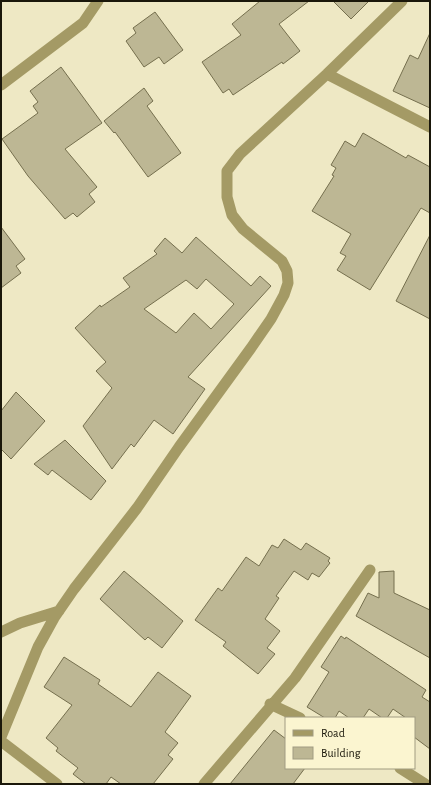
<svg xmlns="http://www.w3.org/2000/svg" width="431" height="785" font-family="'Alegreya Sans',sans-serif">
	<rect width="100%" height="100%" fill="#eee8c4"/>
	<path fill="#bdb794" stroke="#756f4e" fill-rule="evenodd" d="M 260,1 L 309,1 L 279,24 L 300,51 L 283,64 L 282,62 L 233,95 L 229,89 L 223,93 L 202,62 L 241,35 L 232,24 Z
		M 333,1 L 369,1 L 351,19 Z
		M 155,12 L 183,50 L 164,64 L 159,57 L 144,67 L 126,41 L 136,33 L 133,28 Z
		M 430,33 L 430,108 L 393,91 L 410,55 L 418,59 Z
		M 61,67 L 102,123 L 65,149 L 97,187 L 89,194 L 95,202 L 77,217 L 73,213 L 65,219 L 28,176 L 2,139 L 38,113 L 33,106 L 38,102 L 30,91 Z
		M 144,88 L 153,101 L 147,106 L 181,153 L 148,177 L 115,132 L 114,133 L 104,121 Z
		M 363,133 L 406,158 L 408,155 L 430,167 L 430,213 L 421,208 L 370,290 L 337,270 L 346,256 L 340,253 L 351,234 L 312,211 L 334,176 L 332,175 L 336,168 L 331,165 L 345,141 L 355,147 Z
		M 1,227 L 25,259 L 16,266 L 21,273 L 1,288 Z
		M 430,235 L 430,319 L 396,301 Z
		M 196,237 L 251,286 L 260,276 L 271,286 L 188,377 L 205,389 L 173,434 L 154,420 L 134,447 L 131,444 L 112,469 L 83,426 L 112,388 L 96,371 L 106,362 L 75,328 L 100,305 L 101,307 L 130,287 L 123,278 L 157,254 L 154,251 L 165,238 L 182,253 ZM 206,279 L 234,304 L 211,329 L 194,313 L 176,333 L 144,309 L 186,280 L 197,289 Z
		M 16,392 L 45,421 L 11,459 L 1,449 L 1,411 Z
		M 65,440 L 106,481 L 91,500 L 52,470 L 48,475 L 34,464 Z
		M 284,539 L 301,550 L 306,543 L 330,558 L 328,561 L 330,563 L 319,577 L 312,573 L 308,580 L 294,571 L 276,596 L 279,598 L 265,619 L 280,631 L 267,648 L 275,654 L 258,674 L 223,646 L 226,642 L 195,620 L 218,588 L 222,591 L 246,557 L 259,566 L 272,545 L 278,548 Z
		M 124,571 L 183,621 L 162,648 L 148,637 L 145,640 L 100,599 Z
		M 394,571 L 394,593 L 430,610 L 430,658 L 356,616 L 368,593 L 379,598 L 379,572 Z
		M 341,636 L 345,639 L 346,637 L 426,690 L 422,697 L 430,702 L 430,749 L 414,737 L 414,718 L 406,718 L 393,709 L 387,718 L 382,718 L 369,709 L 363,718 L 349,718 L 339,711 L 335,718 L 325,718 L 307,707 L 329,672 L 321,667 Z
		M 64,657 L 100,680 L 98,684 L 131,707 L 158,672 L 191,696 L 165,732 L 178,743 L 168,755 L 173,759 L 153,784 L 121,784 L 111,777 L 106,784 L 86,784 L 73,774 L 78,768 L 56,751 L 58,748 L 46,738 L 72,705 L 44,687 Z
		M 274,730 L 286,739 L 286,768 L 305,768 L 293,784 L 230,784 Z"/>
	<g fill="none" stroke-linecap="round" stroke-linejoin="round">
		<path stroke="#a49a65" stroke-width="11" d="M 327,74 L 430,127
			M 1,85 L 83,23 L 98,1
			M 1,632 L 20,623 L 59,611
			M 270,704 L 300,718
			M 1,737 L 38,647 L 54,618 L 74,589 L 137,508 L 179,447 L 251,348 L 271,319 L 284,295 L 288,283 L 287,271 L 282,261 L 243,229 L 232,215 L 227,197 L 227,171 L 240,154 L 327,74 L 402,1
			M 1,741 L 57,784
			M 400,768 L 425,784
			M 204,784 L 295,678 L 370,570"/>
	</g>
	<rect width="431" height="785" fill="none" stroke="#1a170a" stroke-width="4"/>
	<rect x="285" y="717" width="130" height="52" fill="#fbf5d0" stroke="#a19c81"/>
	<rect x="293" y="730" width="20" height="6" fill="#a49a65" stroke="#a19c81"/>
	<text x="321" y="737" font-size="12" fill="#1a170a">Road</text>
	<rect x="293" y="747" width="20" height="12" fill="#bdb794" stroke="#a19c81"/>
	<text x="321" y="757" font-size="12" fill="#1a170a">Building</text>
</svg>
